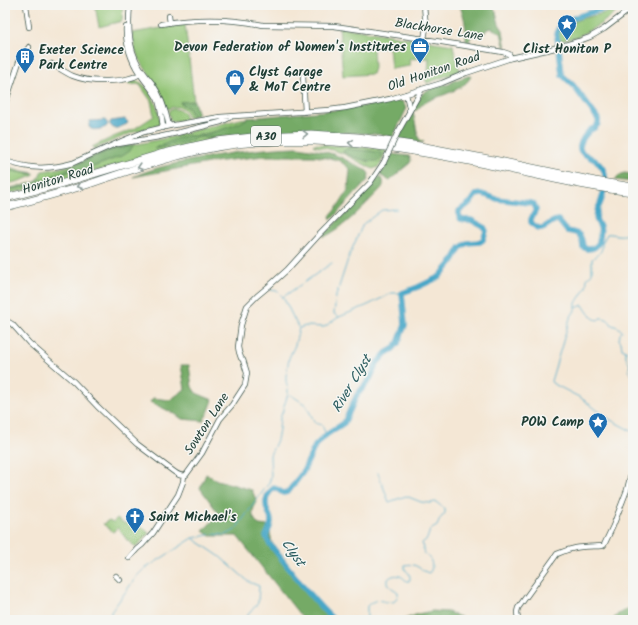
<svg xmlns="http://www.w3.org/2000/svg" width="638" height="625" font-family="Kalam,sans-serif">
	<rect width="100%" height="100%" fill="#f6f6f2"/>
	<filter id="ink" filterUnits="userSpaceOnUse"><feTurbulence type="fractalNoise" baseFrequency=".025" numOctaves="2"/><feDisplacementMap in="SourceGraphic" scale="8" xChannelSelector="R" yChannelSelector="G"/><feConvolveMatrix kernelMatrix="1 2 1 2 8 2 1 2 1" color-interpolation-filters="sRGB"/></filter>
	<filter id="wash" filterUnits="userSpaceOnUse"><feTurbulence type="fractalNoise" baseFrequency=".012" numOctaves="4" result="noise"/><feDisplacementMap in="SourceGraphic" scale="16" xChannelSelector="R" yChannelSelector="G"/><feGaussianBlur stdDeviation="0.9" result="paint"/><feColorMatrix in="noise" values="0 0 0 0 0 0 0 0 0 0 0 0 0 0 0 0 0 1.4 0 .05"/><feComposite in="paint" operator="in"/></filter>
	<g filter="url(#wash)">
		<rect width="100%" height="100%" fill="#f4e7d5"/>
		<path fill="#92c475" stroke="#588054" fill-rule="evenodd" d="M 95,5 L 123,5 L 122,21 L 99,27 Z
			M 621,9 L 599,25 L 577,37 L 560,41 L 558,34 L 561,27 L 580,19 Z
			M 185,24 L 194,101 L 180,102 L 181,104 L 188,108 L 192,117 L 188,118 C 185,106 178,105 167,109 L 162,94 L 141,62 L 135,50 L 132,33 Z
			M 339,27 L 453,45 L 454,50 L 460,71 L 427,83 L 425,78 L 428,73 L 429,58 L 409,59 L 410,66 L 391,69 L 389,47 L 373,47 L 374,68 L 372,74 L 343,76 Z
			M 137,81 C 150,84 162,113 159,125 L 134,132 L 94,149 L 92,147 L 113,137 L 134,129 L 154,116 L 151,101 L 142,88 L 140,85 L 137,84 L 129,85 L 128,82 Z
			M 173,109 C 181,109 184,112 186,119 L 172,122 L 170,119 L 168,111 Z
			M 248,118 L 242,123 L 233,127 L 204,134 L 194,136 L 187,136 L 156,148 C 169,147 181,141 193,138 C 201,137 208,138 216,138 L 60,181 L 5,195 L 5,191 C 21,188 36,185 52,180 C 58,177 65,172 72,171 L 73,172 L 72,174 L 80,172 L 124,155 L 132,145 C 98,150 69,172 36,182 L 40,176 L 41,172 L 42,171 C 49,170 57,169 64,167 C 86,161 110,144 133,145 L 177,136 L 177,135 L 241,119 Z
			M 314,144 L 387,149 L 380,165 L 378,167 L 373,169 L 342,153 L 329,149 L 315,146 L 313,145 ZM 347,149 L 379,152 L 370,162 L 351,156 Z
			M 9,171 C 17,171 25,174 34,174 L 33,176 C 24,179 15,184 5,183 L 8,180 Z
			M 117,518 L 125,524 L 132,519 L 149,533 L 136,547 L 127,540 L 118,528 L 113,532 L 103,524 L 109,520 L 113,522 Z"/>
		<path fill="#75aa66" stroke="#4a744d" d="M 459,5 L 492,5 L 496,12 L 499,24 L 503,30 L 506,50 L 505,49 L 501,33 L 491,28 L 486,30 L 484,34 L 481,35 L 477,32 L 473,32 L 468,44 L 466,44 C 466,30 466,18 459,5 Z
			M 468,76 L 471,76 C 465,90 441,95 428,101 C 424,103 419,107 416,111 L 414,109 L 422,94 L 426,91 L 444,84 L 447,85 L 451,83 L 453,81 Z
			M 194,101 L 198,114 L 192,117 L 188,108 L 181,104 L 180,102 Z
			M 399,101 L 403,102 L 405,106 L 406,110 L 393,137 L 376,134 L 304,131 L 267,132 L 238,135 L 216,138 L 206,137 L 194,138 L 191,141 L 154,149 C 165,144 175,138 186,136 C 189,136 192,136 195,136 C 203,135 210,133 217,131 C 228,127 238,125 248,118 L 336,110 Z
			M 413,112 L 418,136 L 419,139 L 424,142 L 421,143 L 398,139 Z
			M 133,145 L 130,151 L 124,155 L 80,172 L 71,174 L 73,172 L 72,171 C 66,172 58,177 52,180 C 36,185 21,188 5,191 L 5,189 L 24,185 L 49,178 L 67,169 L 106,152 Z
			M 298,147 C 309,149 321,150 333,154 C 345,158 356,166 367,171 L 369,174 L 368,180 L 331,220 L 330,216 L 338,206 L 348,190 L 350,169 L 340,161 L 334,159 L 314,156 L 264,156 L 214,162 L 133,177 C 152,168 173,164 193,160 C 228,153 262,148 298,147 Z
			M 347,149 L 379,152 L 382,153 L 382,157 L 378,161 C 366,162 354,158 343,152 L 343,151 Z
			M 391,154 L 409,156 L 411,160 L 410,163 L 398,173 L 390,181 L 380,175 L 385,167 Z
			M 5,166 L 22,171 L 34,173 L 34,174 C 25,174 17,171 9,171 L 8,173 C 9,178 8,180 5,183 Z
			M 624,173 L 633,174 L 633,182 L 615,180 L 618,176 Z
			M 379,177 L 383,180 C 384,185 383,187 379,191 C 363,207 345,227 324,237 L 323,236 L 371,186 Z
			M 181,365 L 189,365 L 192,387 L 196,393 L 213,400 L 208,413 L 203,421 L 182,419 L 175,414 L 150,402 L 153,398 L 170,400 L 185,389 Z
			M 206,474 L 217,480 L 252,490 L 257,502 C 251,512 251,516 259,525 L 269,526 L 272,543 L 307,589 L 331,620 L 304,620 L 237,536 L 210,536 L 203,531 L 219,514 L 200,488 Z
			M 633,606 L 633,620 L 612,620 L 618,614 Z
			M 432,611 L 448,612 L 468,620 L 402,620 L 418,614 Z"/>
		<path fill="#49a7c8" stroke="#34727e" d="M 125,119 L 128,122 L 127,124 L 118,128 L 113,128 L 110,125 L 110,122 L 111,121 Z
			M 105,120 L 108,124 L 106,127 C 99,130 85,133 90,121 Z"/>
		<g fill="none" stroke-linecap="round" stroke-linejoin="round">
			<path stroke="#49a7c8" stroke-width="1" d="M 599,242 L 602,243 L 607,234 C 611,233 613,235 617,235 C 623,236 628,234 633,231
				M 602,243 C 603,253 599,253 592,259 L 592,273 L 587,279 L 586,287 L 576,303 L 576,308 L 583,305 C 587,311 591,319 598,320 L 600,318 C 607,318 609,320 612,325 C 617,327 620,327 622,332 L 620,334 L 619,340 L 621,342 L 622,349 L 626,351 L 626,357 L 630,365 L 628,371 L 633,376
				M 271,290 L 277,291 L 283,297 L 298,327
				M 283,297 L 332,263
				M 576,308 L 574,312 L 570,318 L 551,381 L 552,383 L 581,398 L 609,419 L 633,432
				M 339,317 L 334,314 L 336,296 L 349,256 L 363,224 L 382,210 L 397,209
				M 291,395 L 306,405 L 315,423 L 322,425 L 326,435
				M 284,406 L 288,394 L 288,390 L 286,381 L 286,376 L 289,358 L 295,345 L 299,328 L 306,326 L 324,327 L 339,317 L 368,305 L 392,293 L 402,293
				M 194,539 L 219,556 L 249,582 L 259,586 L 258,603 L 247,616 L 252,620
				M 111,620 L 111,612 L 129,587 L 137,576 L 143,570 L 193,538 L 213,534 L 225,535 L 228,534 L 235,530 L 269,483 L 271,477 L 270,455 L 277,440 L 279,429 L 280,418 L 284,408
				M 367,620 L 367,606 C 379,594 386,606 395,601 L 398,595 L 398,592 C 392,588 387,586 388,579 C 394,573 402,575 406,581 L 409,581 L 410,579 C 410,575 409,572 405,570 L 405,565 C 417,562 420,571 429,573 C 435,567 431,557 424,554 L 422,543 L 427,539 L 430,530 L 437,526 L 440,519 L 445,513 L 445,509 L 436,502 L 429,503 L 421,502 L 406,496 L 389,502 L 378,473"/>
			<path stroke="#49a7c8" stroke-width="5.5" d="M 558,44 C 558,40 556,35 557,32 C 560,16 609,8 623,5
				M 334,620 C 309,597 290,569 269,543 L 266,536 C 268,531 271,527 271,521 C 271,517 269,515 268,512 C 264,503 266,494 274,488 L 277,489 L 283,493 L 288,492 L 303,472 L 315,446 L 326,435 L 344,423 L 357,395 L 370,379 L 377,363 L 386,353 L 393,349 L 398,343 L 405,325 L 402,293 L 418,287 L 439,277 L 452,262 L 460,248 L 467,243 L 480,242 L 483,240 L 486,231 L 484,227 L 471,220 L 464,220 L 461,219 L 459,217 L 459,211 L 471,202 L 476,195 L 482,194 L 497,199 L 530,203 L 534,204 L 536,210 L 531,219 L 531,222 C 543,237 548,220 558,220 L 567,231 C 579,233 582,234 583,247 L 587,249 C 592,249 597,247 599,242 C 600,238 601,230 600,227 C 597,221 595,220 597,212 C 597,209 599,207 600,204 C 603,197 607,178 604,171 C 602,166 596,160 591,158 C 586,154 579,154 580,146 C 581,140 586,134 590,130 C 592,129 596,128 597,125 C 599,123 598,121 598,119 L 573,85 L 562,75 L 559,49"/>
		</g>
	</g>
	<g filter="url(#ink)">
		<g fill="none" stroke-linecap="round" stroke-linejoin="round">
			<g stroke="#3f564c" stroke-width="6">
				<path id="minor" d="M 26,5 L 29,27
					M 130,5 C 128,24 128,43 136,60 C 140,69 146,76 152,83 C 161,96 166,111 169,126
					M 424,5 L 426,28 L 424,39
					M 169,16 L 170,23
					M 161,24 C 197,18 228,18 263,25 L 334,26 L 424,39 L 448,43 L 503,52 L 509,54 L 511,58
					M 126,27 C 125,43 131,61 140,74 C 146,83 154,91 158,100 C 161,109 162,118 163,128
					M 52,64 C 59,68 66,73 73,76 C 90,83 126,83 140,74
					M 303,76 L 305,112
					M 406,94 L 409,107 L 409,111
					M 5,104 L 19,62 L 29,47
					M 398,132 L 422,89
					M 118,144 L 159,137 L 177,133 L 221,122 L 229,118
					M 5,161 C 29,169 48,170 73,163 L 124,140 L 144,132 L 169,126 L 220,117 L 329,110 L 345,108 L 390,99 L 442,83 L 466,73 L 511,58 L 551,49 L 579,41 L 590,37 L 604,29 L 633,7
					M 5,320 L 12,324 L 29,343 L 74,382 L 97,406 L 137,444 L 173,471 C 177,474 181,477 186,475 L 202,453 L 220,419 L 232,405 L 245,385 L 247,373 L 243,360 L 241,358 L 239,352 L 238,347 L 241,325 L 247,306 L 257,296 L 269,286 L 287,270 L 318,236 L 370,183 L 384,162
					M 129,558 L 137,549 L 142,545 L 153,533 L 178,495 L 183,482 L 184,476
					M 116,576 L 120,580
					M 518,620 L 517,612 L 518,608 L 557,554 C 574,546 584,547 602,546 L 604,545 L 613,526 L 627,490 L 633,465"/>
			</g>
			<g stroke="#3f564c" stroke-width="8">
				<path id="highway" d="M 5,198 L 60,184 L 160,154 L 194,146 L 217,141 L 261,136 L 311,134 L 358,137 L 420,146 L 499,161 L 595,181 L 633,187
					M 5,207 C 32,201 59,193 86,185 C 143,166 200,145 260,142 C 336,137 410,149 484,164 C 534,174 583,187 633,192"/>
			</g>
			<use href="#minor" stroke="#fff" stroke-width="4.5"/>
			<use href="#highway" stroke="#fff" stroke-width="7"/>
			<g stroke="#3f564c" stroke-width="6" stroke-linecap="butt">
				<path id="minor-bridge" d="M 384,162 L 398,132"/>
			</g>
			<use href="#minor-bridge" stroke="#fff" stroke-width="4.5"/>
		</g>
		<defs><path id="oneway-chevron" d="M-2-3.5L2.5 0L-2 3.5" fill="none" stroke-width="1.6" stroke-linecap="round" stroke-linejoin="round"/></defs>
		<g stroke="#8f9e9a">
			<use href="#oneway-chevron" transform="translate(305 134) rotate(-1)"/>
			<use href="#oneway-chevron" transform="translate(351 143) rotate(-175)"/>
			<use href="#oneway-chevron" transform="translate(140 167) rotate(163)"/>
			<use href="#oneway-chevron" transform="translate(80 186) rotate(163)"/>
		</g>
	</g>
	<defs>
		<g id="sight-pin" transform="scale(1)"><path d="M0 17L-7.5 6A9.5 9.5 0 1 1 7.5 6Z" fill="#1f6fb2" stroke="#f6f6f2"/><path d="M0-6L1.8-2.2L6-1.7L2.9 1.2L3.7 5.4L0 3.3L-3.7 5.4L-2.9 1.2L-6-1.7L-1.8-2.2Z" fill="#fff"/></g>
		<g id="office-pin" transform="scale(1)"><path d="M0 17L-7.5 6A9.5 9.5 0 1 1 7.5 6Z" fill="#1f6fb2" stroke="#f6f6f2"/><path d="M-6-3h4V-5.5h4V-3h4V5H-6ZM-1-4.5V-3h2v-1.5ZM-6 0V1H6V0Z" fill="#fff"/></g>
		<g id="building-pin" transform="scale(1)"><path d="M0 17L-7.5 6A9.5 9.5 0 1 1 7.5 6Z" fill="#1f6fb2" stroke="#f6f6f2"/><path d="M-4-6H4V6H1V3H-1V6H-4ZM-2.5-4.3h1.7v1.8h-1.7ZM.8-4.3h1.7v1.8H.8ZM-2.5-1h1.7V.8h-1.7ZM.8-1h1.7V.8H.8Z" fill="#fff"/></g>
		<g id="shop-pin" transform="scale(1)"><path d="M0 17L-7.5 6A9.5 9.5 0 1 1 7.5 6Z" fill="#1f6fb2" stroke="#f6f6f2"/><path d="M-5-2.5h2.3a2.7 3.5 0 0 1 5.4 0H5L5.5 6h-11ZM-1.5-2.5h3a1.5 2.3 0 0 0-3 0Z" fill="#fff"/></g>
		<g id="church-pin" transform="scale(1)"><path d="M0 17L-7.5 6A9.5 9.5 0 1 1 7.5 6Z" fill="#1f6fb2" stroke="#f6f6f2"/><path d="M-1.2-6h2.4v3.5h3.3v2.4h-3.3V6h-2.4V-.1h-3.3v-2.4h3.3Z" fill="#fff"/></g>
	</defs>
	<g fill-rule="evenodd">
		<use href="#sight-pin" x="567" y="24"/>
		<use href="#office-pin" x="420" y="47"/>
		<use href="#building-pin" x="25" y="57"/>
		<use href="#shop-pin" x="235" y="79"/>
		<use href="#sight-pin" x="598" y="422"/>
		<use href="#church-pin" x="135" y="517"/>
	</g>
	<g text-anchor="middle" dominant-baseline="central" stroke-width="3" stroke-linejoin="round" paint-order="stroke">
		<rect fill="#f6f6f2" stroke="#60746d" stroke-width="1" x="251" y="126" width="30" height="20" rx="3"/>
		<g font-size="12" font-weight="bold" fill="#1f3d34">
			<text x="266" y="136">A30</text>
		</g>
		<g font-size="13" fill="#1f3d34" stroke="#f6f6f2">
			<text transform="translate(439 30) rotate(9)">Blackhorse Lane</text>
			<text transform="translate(434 72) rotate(-19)">Old Honiton Road</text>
			<text transform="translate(58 180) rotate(-17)">Honiton Road</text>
			<text transform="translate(207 424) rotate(-57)">Sowton Lane</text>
		</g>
		<g font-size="13" font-weight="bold" fill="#1f3d34" stroke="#f6f6f2" text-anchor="start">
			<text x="406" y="47" text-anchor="end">Devon Federation of Women's Institutes</text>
			<text x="567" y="49" text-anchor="middle">Clist Honiton P</text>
			<text x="39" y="50">Exeter Science<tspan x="39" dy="15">Park Centre</tspan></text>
			<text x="249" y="72">Clyst Garage<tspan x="249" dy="15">&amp; MoT Centre</tspan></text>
			<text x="584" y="422" text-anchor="end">POW Camp</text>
			<text x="149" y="517">Saint Michael's</text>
		</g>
		<g font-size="14" font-style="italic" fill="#2c5d60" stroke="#f6f6f2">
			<text transform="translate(352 384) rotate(-59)">River Clyst</text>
			<text transform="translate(293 553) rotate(54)">Clyst</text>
		</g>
	</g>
	<rect width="638" height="625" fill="none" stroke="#f6f6f2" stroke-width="20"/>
</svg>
